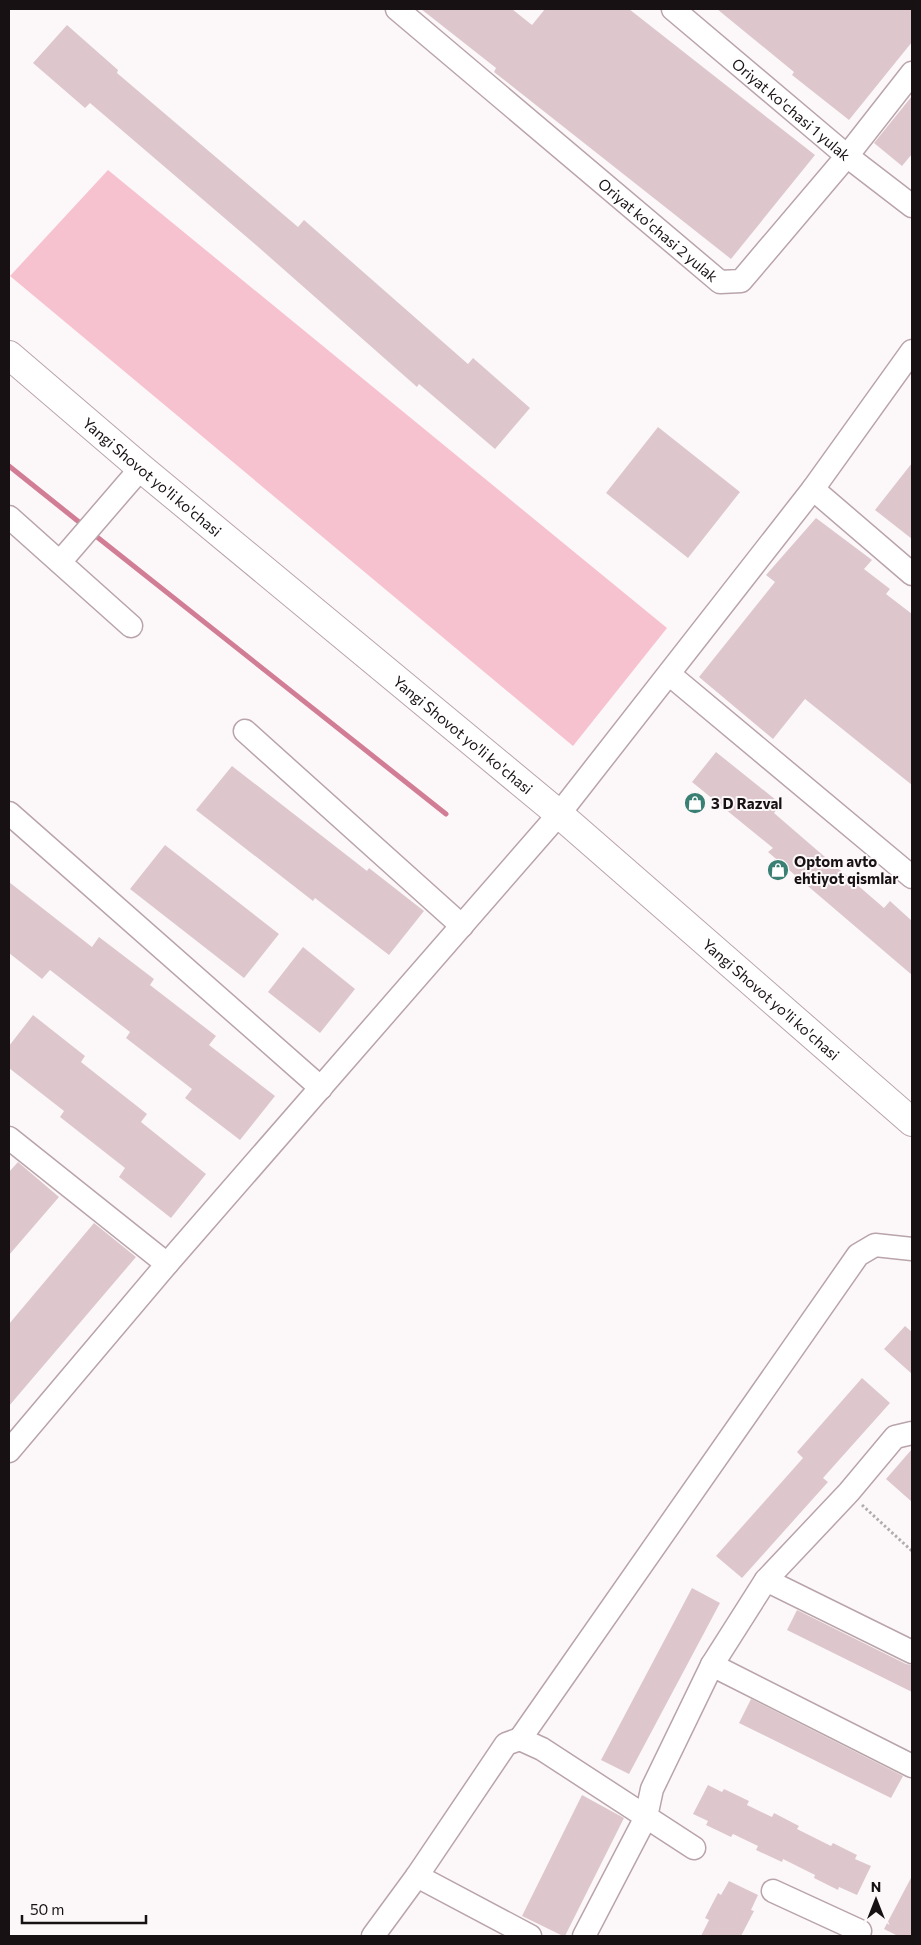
<svg xmlns="http://www.w3.org/2000/svg" width="921" height="1945" font-family="Commissioner,sans-serif">
	<rect width="100%" height="100%" fill="#fcf8f9"/>
	<path fill="#f7c2d0" d="M 108,170 L 667,628 L 573,746 L 10,276 Z"/>
	<g fill="none" stroke-linecap="round" stroke-linejoin="round">
		<path stroke="#d27d96" stroke-width="5" d="M 9,466 L 84,526
			M 92,533 L 446,814"/>
	</g>
	<path fill="#ddc7cd" d="M 421,9 L 512,9 L 532,25 L 545,9 L 629,9 L 815,155 L 731,259 L 494,72 L 496,68 Z
		M 717,9 L 912,9 L 912,42 L 849,120 L 792,75 L 794,72 Z
		M 67,25 L 118,70 L 117,73 L 298,227 L 304,220 L 468,364 L 473,358 L 530,408 L 495,449 L 419,384 L 417,387 L 256,245 L 90,103 L 85,108 L 33,63 Z
		M 912,96 L 912,154 L 902,166 L 874,143 Z
		M 658,427 L 740,492 L 688,558 L 606,493 Z
		M 912,463 L 912,539 L 875,510 Z
		M 816,518 L 872,560 L 864,569 L 890,589 L 886,594 L 912,614 L 912,785 L 805,699 L 773,739 L 699,677 L 775,582 L 766,575 Z
		M 716,752 L 781,804 L 774,813 L 884,908 L 890,901 L 912,921 L 912,975 L 768,852 L 773,848 L 692,782 Z
		M 232,766 L 367,871 L 369,868 L 424,911 L 389,955 L 315,898 L 313,901 L 196,810 Z
		M 165,845 L 279,934 L 244,978 L 130,889 Z
		M 9,882 L 92,947 L 99,937 L 154,979 L 150,985 L 216,1036 L 209,1045 L 275,1096 L 240,1140 L 185,1098 L 192,1089 L 126,1038 L 130,1032 L 50,970 L 42,979 L 9,953 Z
		M 303,947 L 355,989 L 320,1033 L 268,992 Z
		M 33,1015 L 85,1056 L 81,1062 L 147,1114 L 141,1122 L 206,1174 L 171,1218 L 119,1177 L 125,1168 L 60,1117 L 64,1111 L 9,1068 L 9,1046 Z
		M 18,1162 L 59,1197 L 9,1255 L 9,1172 Z
		M 94,1223 L 136,1257 L 9,1406 L 9,1324 Z
		M 905,1326 L 912,1332 L 912,1374 L 884,1349 Z
		M 862,1378 L 890,1403 L 823,1478 L 828,1482 L 742,1578 L 716,1556 L 803,1458 L 797,1452 Z
		M 912,1449 L 912,1502 L 886,1479 Z
		M 692,1588 L 720,1603 L 629,1774 L 601,1760 Z
		M 797,1610 L 906,1664 L 912,1665 L 912,1692 L 787,1630 Z
		M 751,1699 L 903,1776 L 891,1798 L 739,1723 Z
		M 708,1785 L 722,1792 L 724,1789 L 749,1801 L 747,1805 L 772,1817 L 774,1813 L 799,1826 L 797,1829 L 831,1846 L 833,1843 L 857,1855 L 855,1859 L 871,1866 L 857,1895 L 839,1887 L 838,1890 L 814,1878 L 815,1875 L 783,1859 L 782,1862 L 756,1850 L 758,1846 L 733,1834 L 731,1837 L 706,1825 L 708,1821 L 693,1814 Z
		M 582,1795 L 624,1818 L 565,1936 L 563,1936 L 522,1916 Z
		M 912,1876 L 912,1936 L 898,1936 L 884,1929 Z
		M 729,1881 L 758,1895 L 751,1910 L 754,1911 L 741,1936 L 701,1936 L 709,1920 L 705,1918 L 718,1893 L 721,1895 Z"/>
	<g fill="none" stroke-linecap="round" stroke-linejoin="round">
		<g stroke="#b9a4aa" stroke-width="25">
			<g id="minor">
				<path id="s1" d="M 397,9 L 720,282 L 741,281 L 847,156 L 912,73"/>
				<path id="s2" d="M 673,9 L 847,156 L 912,206"/>
				<path d="M 813,489 L 912,574"/>
				<path d="M 9,517 L 131,626"/>
				<path d="M 60,562 L 141,468"/>
				<path d="M 669,674 L 912,877"/>
				<path d="M 245,731 L 462,926"/>
				<path d="M 9,813 L 321,1088"/>
				<path d="M 9,1138 L 167,1264"/>
				<path d="M 9,1451 L 167,1264 L 559,814 L 813,489 L 912,351"/>
				<path d="M 766,1580 L 912,1652"/>
				<path d="M 712,1665 L 912,1766"/>
				<path d="M 520,1739 L 858,1255 L 875,1245 L 912,1249"/>
				<path d="M 773,1891 L 860,1931"/>
				<path d="M 373,1936 L 417,1876"/>
				<path d="M 530,1936 L 417,1876 L 506,1744 L 520,1739 L 542,1749 L 694,1848"/>
				<path d="M 584,1936 L 646,1817 L 652,1789 L 712,1665 L 766,1580 L 849,1492 L 895,1437 L 912,1433"/>
			</g>
		</g>
		<g stroke="#b9a4aa" stroke-width="30">
			<g id="major">
				<path id="s3" d="M 9,355 L 141,468 L 559,814 L 912,1122"/>
			</g>
		</g>
		<path stroke="#b1acae" stroke-width="3" stroke-dasharray="2.5 2.5" stroke-linecap="butt" d="M 862,1505 L 912,1551"/>
		<use href="#minor" stroke="#fff" stroke-width="22"/>
		<use href="#major" stroke="#fff" stroke-width="28"/>
	</g>
	<defs>
		<g id="shop-disc" transform="scale(1.125)"><circle r="9.5" fill="#3a7f73" stroke="#fcf8f9"/><path d="M-5-2.5h2.3a2.7 3.5 0 0 1 5.4 0H5L5.5 6h-11ZM-1.5-2.5h3a1.5 2.3 0 0 0-3 0Z" fill="#fff"/></g>
	</defs>
	<g fill-rule="evenodd">
		<use href="#shop-disc" x="695" y="803"/>
		<use href="#shop-disc" x="778" y="870"/>
	</g>
	<g text-anchor="middle" dominant-baseline="central" stroke-width="4" stroke-linejoin="round" paint-order="stroke">
		<g font-size="15" fill="#181113" stroke="#fcf8f9">
			<text stroke="none"><textPath href="#s2" startOffset="155">Oriyat ko'chasi 1 yulak</textPath></text>
			<text stroke="none"><textPath href="#s1" startOffset="342">Oriyat ko'chasi 2 yulak</textPath></text>
			<text stroke="none"><textPath href="#s3" startOffset="188">Yangi Shovot yo'li ko'chasi</textPath></text>
			<text stroke="none"><textPath href="#s3" startOffset="592">Yangi Shovot yo'li ko'chasi</textPath></text>
			<text stroke="none"><textPath href="#s3" startOffset="998">Yangi Shovot yo'li ko'chasi</textPath></text>
		</g>
		<g font-size="15" font-weight="bold" fill="#181113" stroke="#fcf8f9" text-anchor="start">
			<text x="711" y="803">3 D Razval</text>
			<text x="794" y="861">Optom avto<tspan x="794" dy="17">ehtiyot qismlar</tspan></text>
		</g>
	</g>
	<rect width="921" height="1945" fill="none" stroke="#181113" stroke-width="20"/>
	<g transform="translate(876 1900)" stroke="#fcf8f9" stroke-width="4" paint-order="stroke">
	<path d="M0-4L9 19L0 12L-9 19Z" fill="#181113"/>
	<text y="-8" font-size="14" font-weight="bold" text-anchor="middle" fill="#181113">N</text>
	</g>
	<path d="M22 1915v8h124v-8" fill="none" stroke="#181113" stroke-width="2.5"/>
	<text x="30" y="1915" font-size="15" fill="#181113" stroke="#fcf8f9" stroke-width="4" paint-order="stroke">50 m</text>
</svg>
